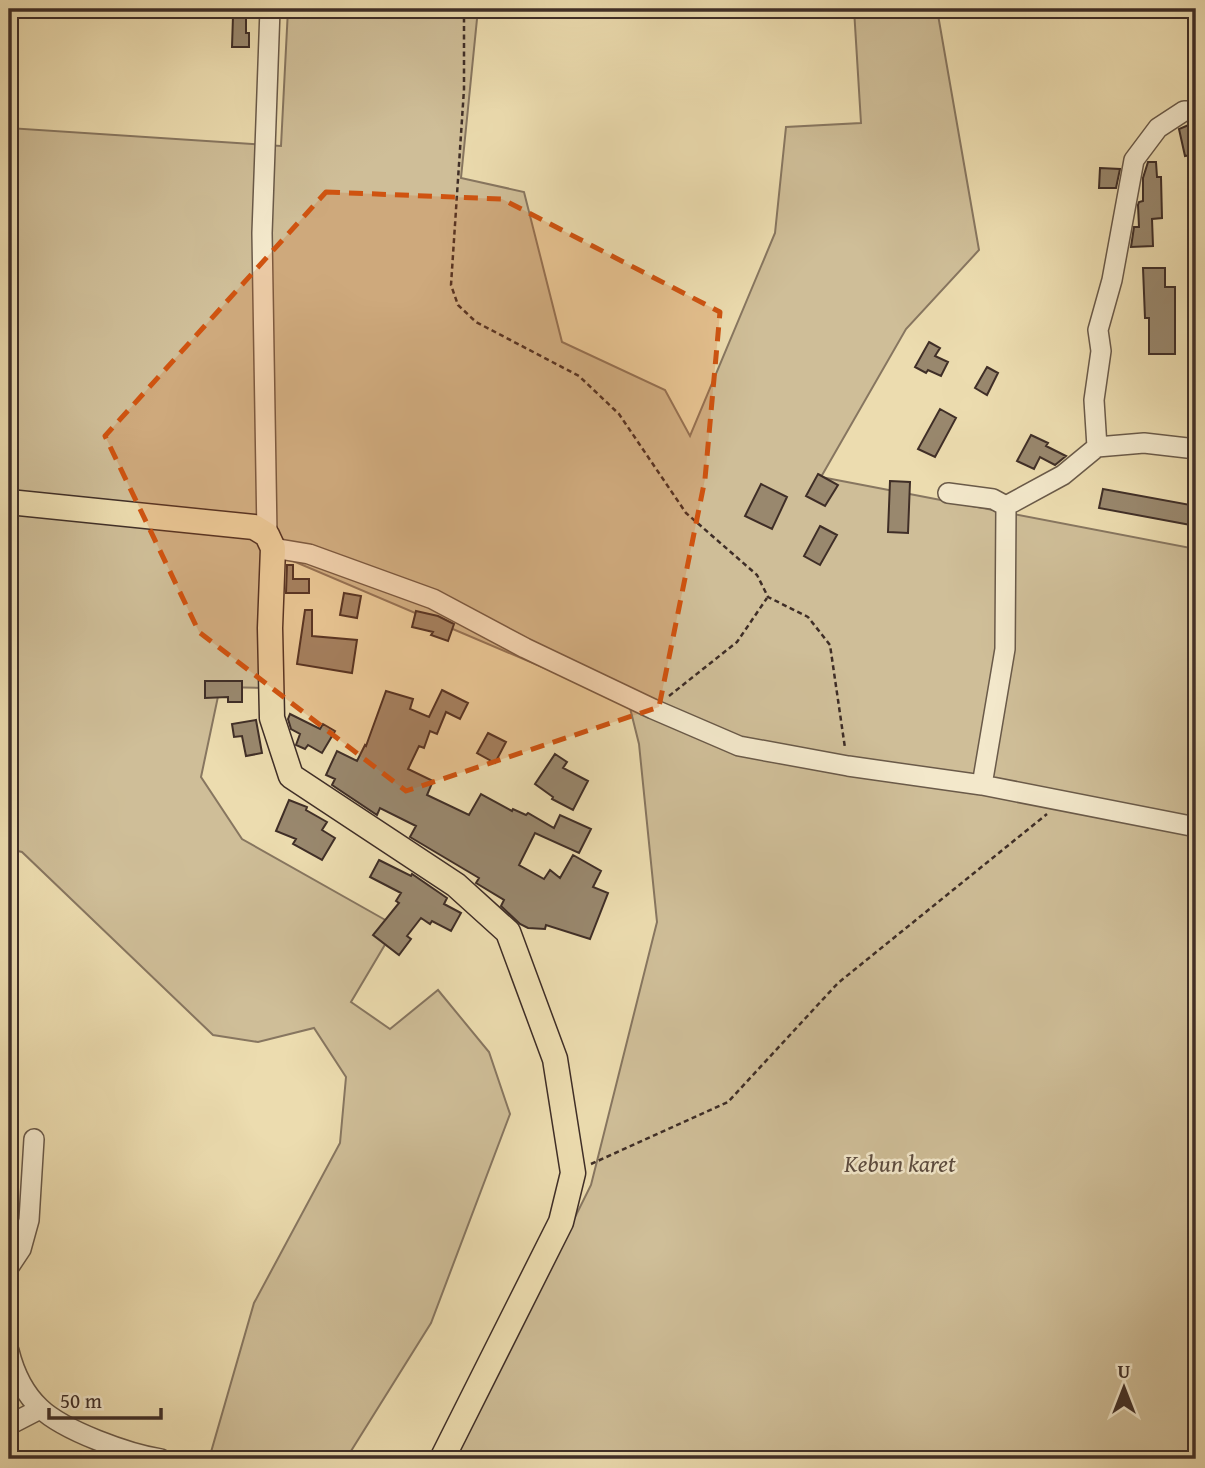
<svg xmlns="http://www.w3.org/2000/svg" width="1205" height="1468" font-family="'Gentium Book Plus',serif">
	<rect width="100%" height="100%" fill="#ecdcaf"/>
	<filter id="stains"><feTurbulence type="fractalNoise" baseFrequency=".00286" numOctaves="4"/><feColorMatrix values="0 0 0 0 .2 0 0 0 0 .09 0 0 0 0 .02 0 0 0 .5 -.17"/></filter>
	<radialGradient id="worn" r=".72"><stop offset=".6" stop-color="#630" stop-opacity="0"/><stop offset="1" stop-color="#630" stop-opacity=".3"/></radialGradient>
	<path fill="#cfbe98" stroke="#877660" stroke-width="2" d="M 288,9 L 478,9 L 461,178 L 524,192 L 562,342 L 665,390 L 690,436 L 775,233 L 786,127 L 861,123 L 854,9 L 937,9 L 979,250 L 906,329 L 821,477 L 1196,549 L 1196,1459 L 455,1459 L 591,1185 L 657,922 L 639,744 L 629,704 L 265,549 L 268,688 L 220,687 L 201,777 L 242,839 L 396,926 L 351,1002 L 390,1029 L 438,990 L 489,1052 L 510,1114 L 431,1323 L 346,1459 L 209,1459 L 254,1303 L 340,1143 L 346,1077 L 314,1028 L 258,1042 L 213,1035 L 22,852 L 9,849 L 9,128 L 281,146 Z"/>
	<path fill="#99886e" stroke="#3f2e27" stroke-width="2" d="M 233,16 L 246,17 L 246,33 L 249,33 L 249,47 L 232,47 Z
		M 1191,124 L 1196,154 L 1185,156 L 1179,129 Z
		M 1148,162 L 1156,162 L 1157,177 L 1161,177 L 1162,218 L 1152,219 L 1153,246 L 1131,247 L 1134,227 L 1139,227 L 1138,205 L 1139,202 L 1143,201 L 1143,178 Z
		M 1100,168 L 1120,169 L 1116,188 L 1099,188 Z
		M 1143,268 L 1165,268 L 1165,287 L 1175,287 L 1175,354 L 1149,354 L 1149,318 L 1145,318 Z
		M 929,342 L 940,348 L 935,356 L 948,362 L 941,376 L 928,370 L 926,373 L 915,367 Z
		M 987,367 L 998,373 L 987,395 L 975,388 Z
		M 940,409 L 956,418 L 935,457 L 918,449 Z
		M 1031,435 L 1048,443 L 1046,446 L 1066,456 L 1055,465 L 1040,457 L 1034,469 L 1017,461 Z
		M 818,474 L 838,485 L 825,506 L 806,496 Z
		M 890,481 L 910,482 L 908,533 L 888,532 Z
		M 761,484 L 787,497 L 772,529 L 745,516 Z
		M 1103,489 L 1196,506 L 1196,526 L 1099,508 Z
		M 820,526 L 837,535 L 820,565 L 804,556 Z
		M 287,565 L 293,565 L 293,579 L 309,579 L 309,593 L 286,593 Z
		M 344,593 L 361,596 L 357,618 L 340,615 Z
		M 305,610 L 312,610 L 312,636 L 357,640 L 352,673 L 297,664 Z
		M 416,611 L 438,616 L 454,624 L 448,641 L 431,635 L 433,632 L 412,627 Z
		M 205,681 L 242,681 L 242,702 L 228,702 L 228,697 L 205,698 Z
		M 442,690 L 468,703 L 460,719 L 446,712 L 437,734 L 430,731 L 424,748 L 419,746 L 408,769 L 433,781 L 427,795 L 469,815 L 481,794 L 512,811 L 513,809 L 526,815 L 528,813 L 554,828 L 560,815 L 591,829 L 579,853 L 535,833 L 519,865 L 544,879 L 550,870 L 560,878 L 573,855 L 601,871 L 593,887 L 608,893 L 590,939 L 546,925 L 545,929 L 528,928 L 520,924 L 501,906 L 504,900 L 476,883 L 479,878 L 410,837 L 416,826 L 380,808 L 377,815 L 332,785 L 335,779 L 326,775 L 337,751 L 357,761 L 365,745 L 366,746 L 386,691 L 413,699 L 410,709 L 429,717 Z
		M 290,714 L 320,729 L 323,724 L 335,731 L 322,753 L 308,745 L 305,749 L 296,745 L 300,734 L 291,729 L 288,719 Z
		M 256,720 L 262,753 L 246,756 L 242,736 L 234,737 L 232,724 Z
		M 488,733 L 506,742 L 495,763 L 477,753 Z
		M 555,754 L 567,762 L 563,768 L 588,781 L 573,810 L 552,799 L 553,797 L 535,784 Z
		M 289,800 L 307,807 L 306,810 L 327,822 L 322,830 L 335,838 L 322,860 L 293,844 L 296,839 L 276,831 Z
		M 379,860 L 411,876 L 412,874 L 447,898 L 444,904 L 461,913 L 451,931 L 432,921 L 430,924 L 421,918 L 407,936 L 411,939 L 399,955 L 373,935 L 399,903 L 396,901 L 401,893 L 370,877 Z"/>
	<g fill="none" stroke-linecap="round" stroke-linejoin="round">
		<g stroke="#6a5a49" stroke-width="22">
			<path id="minor" d="M 1097,447 L 1094,400 L 1101,351 L 1098,330 L 1112,280 L 1134,160 L 1158,128 L 1184,111 L 1196,111
				M 948,493 L 993,499 L 1006,506 L 1063,475 L 1097,447 L 1144,443 L 1196,449
				M 267,535 L 262,233 L 270,9
				M 273,548 L 309,554 L 433,599 L 525,648 L 653,709 L 739,746 L 848,766 L 982,785 L 1196,827
				M 982,785 L 1005,649 L 1006,506
				M 9,1267 L 21,1249 L 29,1220 L 34,1139
				M 9,1351 C 14,1371 24,1393 40,1408 C 64,1431 129,1454 161,1459
				M 9,1425 L 40,1409"/>
		</g>
		<g stroke="#3f2e27" stroke-width="27">
			<path id="major" d="M 9,502 L 254,527 L 267,535 L 273,548 L 270,628 L 272,718 L 291,776 L 456,885 L 508,932 L 555,1059 L 573,1173 L 561,1222 L 442,1459"/>
		</g>
		<path stroke="#3f2e27" stroke-width="2.5" stroke-dasharray="5 3.5" stroke-linecap="butt" d="M 464,9 L 464,89 L 451,285 L 458,305 L 476,322 L 579,376 L 619,414 L 686,513 L 757,575 L 768,597 L 808,617 L 830,645 L 845,748
			M 669,696 L 737,642 L 767,598
			M 591,1164 L 728,1102 L 838,983 L 1047,814
			M 1193,1459 L 1196,1443"/>
		<use href="#minor" stroke="#f3e8cb" stroke-width="19"/>
		<use href="#major" stroke="#ecdcaf" stroke-width="24"/>
	</g>
	<path fill="#cf5310" fill-opacity="0.2" stroke="#cf5310" stroke-width="5" stroke-dasharray="14 9" stroke-linejoin="round" d="M 326,192 L 502,199 L 720,312 L 705,479 L 659,707 L 406,791 L 199,632 L 105,436 Z"/>
	<g text-anchor="middle" dominant-baseline="central" stroke-width="5" stroke-linejoin="round" paint-order="stroke">
		<g font-size="24" font-style="italic" fill="#5c4b3e" stroke="#f3e8cb">
			<text x="900" y="1163">Kebun karet</text>
		</g>
	</g>
	<rect width="1205" height="1468" fill="none" stroke="#ecdcaf" stroke-width="35"/>
	<rect x="10" y="10" width="1184" height="1447" fill="none" stroke="#3f2e27" stroke-width="3.5"/>
	<rect x="18" y="18" width="1170" height="1433" fill="none" stroke="#3f2e27" stroke-width="2"/>
	<g transform="translate(1124 1388)" stroke="#f3e8cb" stroke-width="5" paint-order="stroke">
	<path d="M0-5L12 26L0 18L-12 26Z" fill="#3f2e27"/>
	<text y="-10" font-size="19" font-weight="bold" text-anchor="middle" fill="#3f2e27">U</text>
	</g>
	<path d="M49 1408v10h112v-10" fill="none" stroke="#3f2e27" stroke-width="3.5"/>
	<text x="60" y="1408" font-size="21" fill="#3f2e27" stroke="#f3e8cb" stroke-width="5" paint-order="stroke">50 m</text>
	<rect width="100%" height="100%" filter="url(#stains)"/>
	<rect width="100%" height="100%" fill="url(#worn)"/>
</svg>
